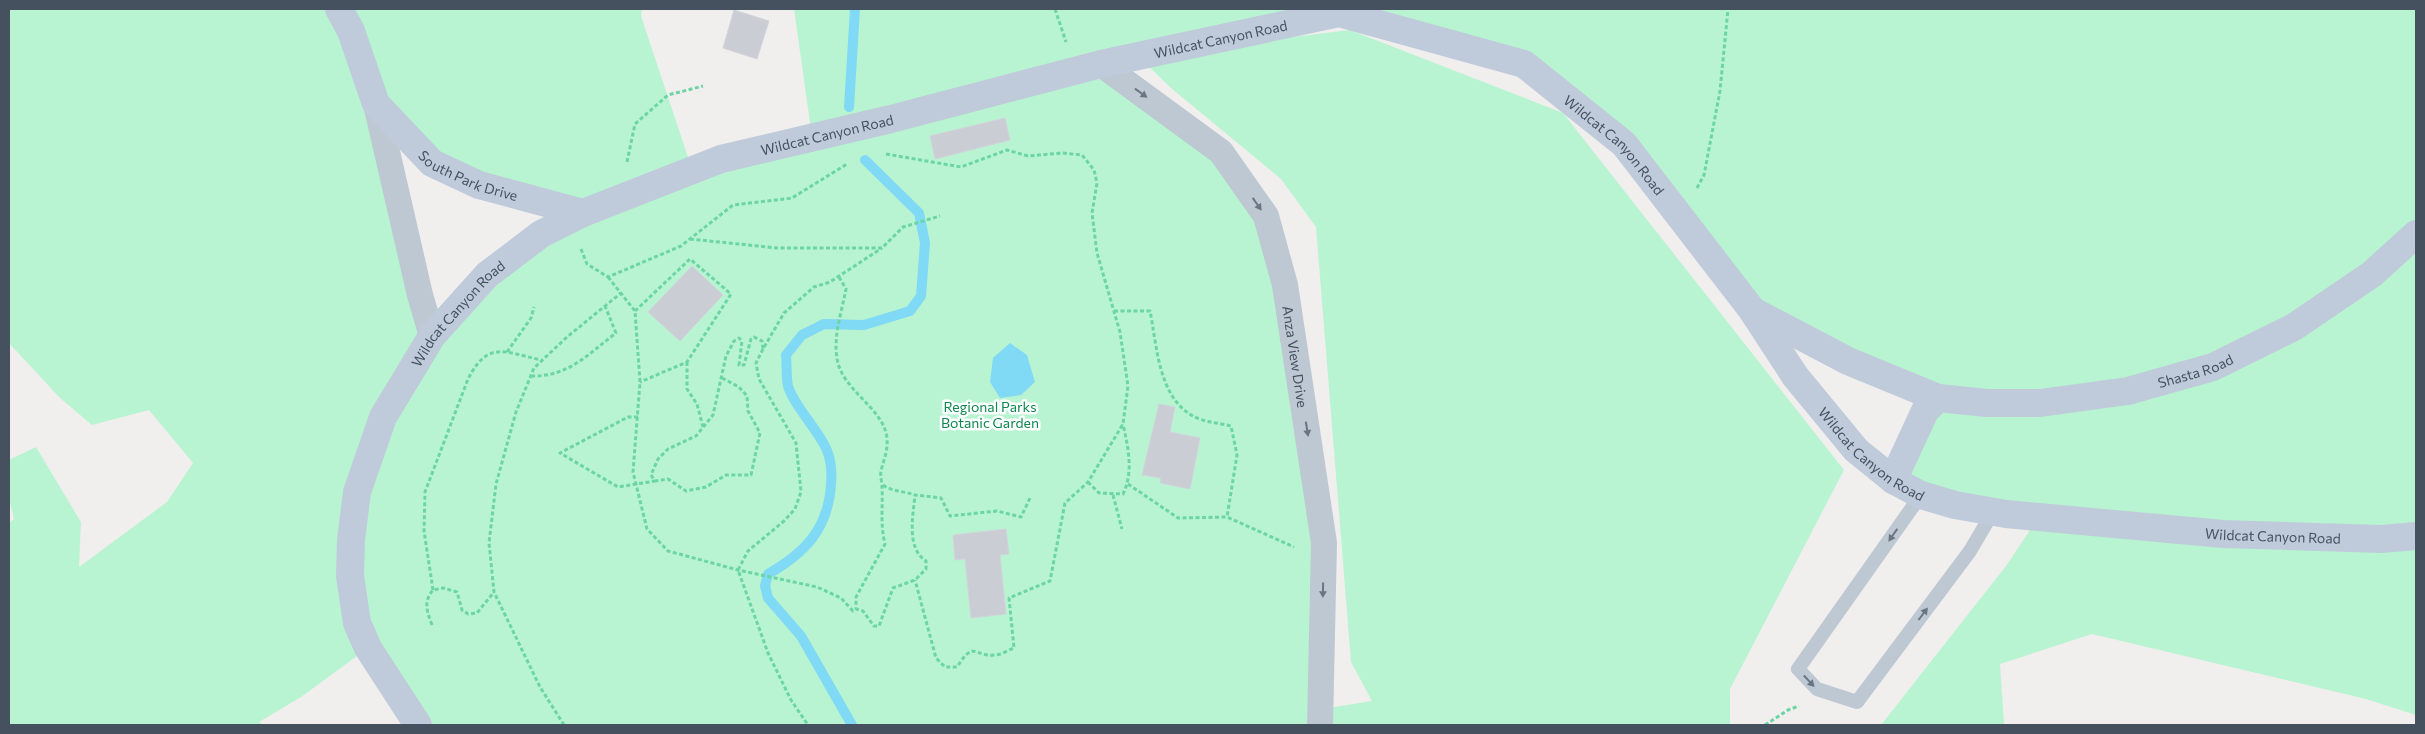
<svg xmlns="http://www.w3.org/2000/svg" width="2425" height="734" font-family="Commissioner,sans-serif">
	<rect width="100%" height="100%" fill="#f1eeee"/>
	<path fill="#b8f4d1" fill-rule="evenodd" d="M 9,9 L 642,9 L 641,16 L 692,169 L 812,137 L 794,9 L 2416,9 L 2416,715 L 2366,699 L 2092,634 L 2000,664 L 2004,725 L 1881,725 L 2006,566 L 2038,518 L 1893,480 L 1938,399 L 1752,310 L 1682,217 L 1524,64 L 1339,13 L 1146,55 L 1350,30 L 1563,113 L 1844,470 L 1730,689 L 1730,725 L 418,725 L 368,648 L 301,697 L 259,722 L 264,725 L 9,725 L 9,523 L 14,519 L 9,498 L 9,460 L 36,447 L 81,522 L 79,567 L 167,502 L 193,463 L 149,410 L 92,425 L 60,398 L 9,343 ZM 1138,56 L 1171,88 L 1281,179 L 1316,227 L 1351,662 L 1372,701 L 1322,709 L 1324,543 L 1266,216 L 1221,152 L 1102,64 ZM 376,105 L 479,185 L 568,221 L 432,335 Z"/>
	<path fill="#80d9f5" d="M 1010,343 L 1027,355 L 1035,382 L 1021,395 L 1000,398 L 990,382 L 993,358 Z"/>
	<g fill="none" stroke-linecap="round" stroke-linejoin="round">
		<path stroke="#80d9f5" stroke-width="10" d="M 849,107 L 855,9
			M 852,725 L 801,636 L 768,598 L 765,586 L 768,574 C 805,553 828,529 831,485 C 832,473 831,459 826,448 C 817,429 793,404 788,386 C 786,377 787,365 786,355 L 802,335 L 824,324 L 864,325 L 910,311 L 921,296 L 925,243 L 919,213 L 865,160"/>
	</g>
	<path fill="#cacdd4" stroke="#d2d4db" d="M 734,10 L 769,21 L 757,59 L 723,48 Z
		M 1005,118 L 1010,140 L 935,159 L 930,136 Z
		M 692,266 L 723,295 L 680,341 L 648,312 Z
		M 1159,404 L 1175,407 L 1170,432 L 1200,438 L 1190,489 L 1160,483 L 1161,478 L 1142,475 Z
		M 1006,529 L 1009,554 L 1000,555 L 1006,614 L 971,618 L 965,559 L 955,560 L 953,535 Z"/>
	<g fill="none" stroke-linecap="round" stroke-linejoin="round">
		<path stroke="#6cd5a5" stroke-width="3" stroke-dasharray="4 2.5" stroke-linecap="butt" d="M 1055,9 L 1066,42
			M 886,154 L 961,167 L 1007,150 L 1028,156 L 1062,153 L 1082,155 L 1094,170 L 1097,183 L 1092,213 L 1097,253 L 1120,332 L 1128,386 L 1123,424 L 1088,482 L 1065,503 L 1050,581 L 1009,598 L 1014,648 C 1008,650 1001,655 995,655 C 973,657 975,639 957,667 L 945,667 L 936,658 L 915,580
			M 627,162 L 635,124 L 668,95 L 703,86
			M 1697,188 L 1704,175 L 1720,91 L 1728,9
			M 690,239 L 777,248 L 882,248 L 903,227 L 940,216
			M 581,249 L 587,264 L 608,277 L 681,246 L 733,205 L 792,198 L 847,164
			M 608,277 L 635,311 L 640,382 L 633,472 L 647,529 L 668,551 L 738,570 L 817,587 L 841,598 L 853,611 L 856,609 L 863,611 L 874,626 L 879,626 L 893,588 L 915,580 L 926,569 L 926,561 C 906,548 913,516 915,495 L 941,498 L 950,516 L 997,511 L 1021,517 L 1030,498
			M 839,277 L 846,289 C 842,311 833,336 837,358 C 841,390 884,408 887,438 C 888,451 884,459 881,471 C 880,476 882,482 882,487 C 883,506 880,524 885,544 L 856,597 L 856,609
			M 635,311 L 690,259 L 731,294 L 687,362 L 640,382
			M 1114,311 L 1150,311 C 1157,345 1158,397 1193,416 C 1203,422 1219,423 1231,426 L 1237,455 L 1227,517
			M 763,349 L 756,363 L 759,379 L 796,443 L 801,492 L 795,509 L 784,521 L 748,551 L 738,570 L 768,653 L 791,700 L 808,725
			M 507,352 L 531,318 L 534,307
			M 687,362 L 687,389 L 697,404 L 703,427
			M 531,376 C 568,377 587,355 616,333 L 605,306
			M 722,378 L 739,387 L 747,396 L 748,411 L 760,433 L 751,475 L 726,475 L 706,487 L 686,491 L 668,479 L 655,481 L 651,475 L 658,459 L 668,449 L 696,436 L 713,415 L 726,356 L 734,341 L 739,338 L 742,341 L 739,365 L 744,365 L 751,339 L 754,337 L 762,341 L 763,349 L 784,313 L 814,287 L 830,282 L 882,248
			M 638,417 L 628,417 L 560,453 L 618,487 L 655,481
			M 1088,482 L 1099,493 L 1123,494 C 1134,471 1128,448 1123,424
			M 1128,484 L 1178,518 L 1227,517 L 1294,547
			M 883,485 C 893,492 904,491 915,495
			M 1113,495 L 1122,529
			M 433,590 L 424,531 L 425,492 L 468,379 C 488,340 505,352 541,360
			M 432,625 C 427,611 423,602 433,590 L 443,588 L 457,592 L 462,610 L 468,614 L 477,613 L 494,592
			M 564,725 L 540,687 L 494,592 L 489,543 L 496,484 L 516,412 L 534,368 L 567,337 L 621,293
			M 1765,725 L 1788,710 L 1799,706"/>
		<path stroke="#bdc8d2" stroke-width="14" d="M 1921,495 L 1798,669 L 1817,689 L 1857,702 L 1970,551 L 1993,512"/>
		<g stroke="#bdc8d2" stroke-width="26">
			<path id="s1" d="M 1101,64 L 1221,152 L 1266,216 L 1285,285 L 1324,543 L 1320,725"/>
			<path d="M 376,104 L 420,295 L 432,336"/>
		</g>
		<g stroke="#bfcbda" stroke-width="28">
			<path id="s2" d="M 339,9 L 351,31 L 376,104 L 432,163 L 479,185 L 583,213"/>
			<path id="s3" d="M 1753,311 L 1848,361 L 1938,398 L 1987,403 L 2040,403 L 2128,391 L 2213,367 L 2294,327 L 2372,274 L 2416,234"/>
			<path d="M 1893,480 L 1925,411 L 1938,398"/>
			<path id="s4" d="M 418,725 L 368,648 L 357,623 L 350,576 L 351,540 L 357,492 L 383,417 L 432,336 L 487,275 L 541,234 L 583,213 L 721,159 L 891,119 L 1101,64 L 1339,13 L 1524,64 L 1624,144 L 1752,310 L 1795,376 L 1856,450 L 1893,480 L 1921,495 L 1955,505 L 2006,514 L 2223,534 L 2381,539 L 2416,536"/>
		</g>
	</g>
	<defs><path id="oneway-solid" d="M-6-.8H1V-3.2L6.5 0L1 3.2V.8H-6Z" transform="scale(1.25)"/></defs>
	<g fill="#697581">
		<use href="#oneway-solid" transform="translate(1141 93) rotate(36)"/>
		<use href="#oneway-solid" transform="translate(1257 204) rotate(55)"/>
		<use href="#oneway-solid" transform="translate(1307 429) rotate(81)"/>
		<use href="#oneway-solid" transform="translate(1893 535) rotate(125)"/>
		<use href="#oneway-solid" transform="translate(1323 590) rotate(91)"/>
		<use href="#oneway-solid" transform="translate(1923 614) rotate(-53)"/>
		<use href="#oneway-solid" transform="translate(1809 681) rotate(47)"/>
	</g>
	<g text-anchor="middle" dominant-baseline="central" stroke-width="5" stroke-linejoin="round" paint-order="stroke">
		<g font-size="14" fill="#45515e" stroke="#fff">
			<text stroke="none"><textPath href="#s4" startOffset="1284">Wildcat Canyon Road</textPath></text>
			<text stroke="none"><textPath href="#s4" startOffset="879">Wildcat Canyon Road</textPath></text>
			<text stroke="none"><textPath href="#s4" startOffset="1719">Wildcat Canyon Road</textPath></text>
			<text stroke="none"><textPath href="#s2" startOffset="222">South Park Drive</textPath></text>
			<text stroke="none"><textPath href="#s4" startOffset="459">Wildcat Canyon Road</textPath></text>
			<text stroke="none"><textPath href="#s1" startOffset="371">Anza View Drive</textPath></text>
			<text stroke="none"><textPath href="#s3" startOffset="466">Shasta Road</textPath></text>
			<text stroke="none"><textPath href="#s4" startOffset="2124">Wildcat Canyon Road</textPath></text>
			<text stroke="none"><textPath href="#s4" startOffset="2544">Wildcat Canyon Road</textPath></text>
		</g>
		<g font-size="14" fill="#0d884f" stroke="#fff">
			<text x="990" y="406">Regional Parks<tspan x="990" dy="16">Botanic Garden</tspan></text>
		</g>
	</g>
	<rect width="2425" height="734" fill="none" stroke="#45515e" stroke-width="20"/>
</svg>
